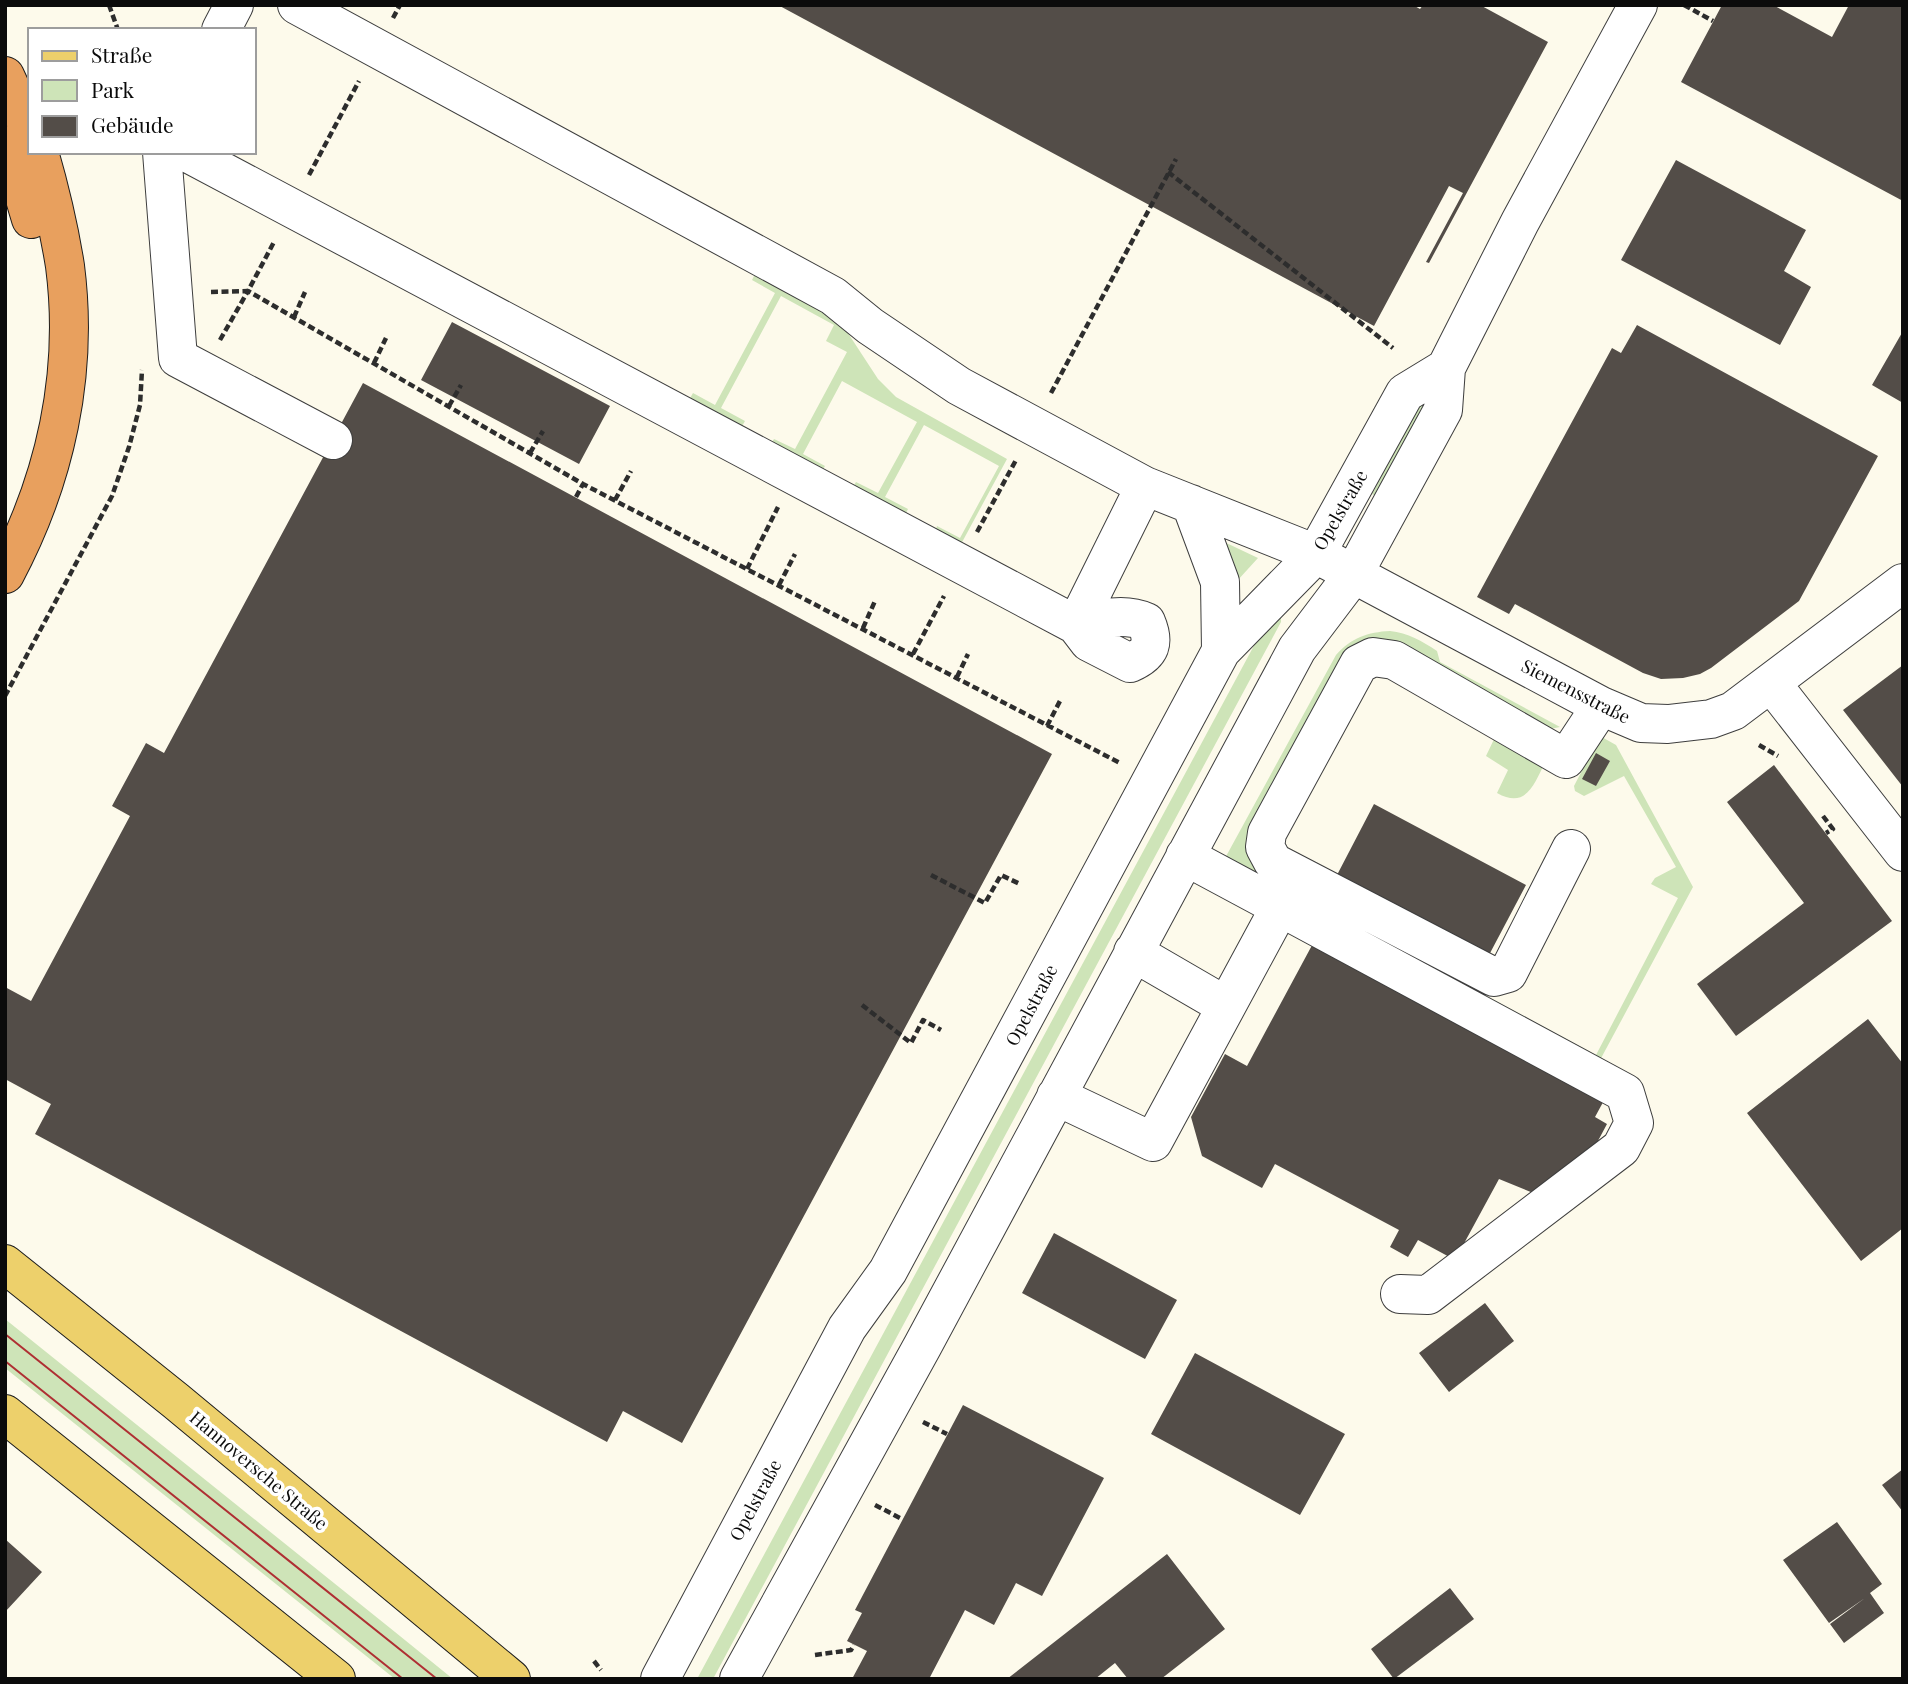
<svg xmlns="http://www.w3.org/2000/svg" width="1908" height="1684" font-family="'Playfair Display',serif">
	<rect width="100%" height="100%" fill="#fdfaeb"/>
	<path fill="#cee4b8" d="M 755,274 L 822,311 L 844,327 L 878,379 L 896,397 L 1007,459 L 960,546 L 935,532 L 937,526 L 960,538 L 999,466 L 924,425 L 885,497 L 908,509 L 905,515 L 853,487 L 856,482 L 878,493 L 917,422 L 842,381 L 803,454 L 825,466 L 822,471 L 771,444 L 774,439 L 795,449 L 847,352 L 826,341 L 834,325 L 781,296 L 721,408 L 745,421 L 741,428 L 689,400 L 693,393 L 715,405 L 775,293 L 752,280 Z
		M 1429,386 L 1435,386 L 1384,501 L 1372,494 Z
		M 1220,540 L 1258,558 L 1237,581 Z
		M 1275,615 L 1281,618 L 1281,622 L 713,1679 L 697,1679 L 1200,746 L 1264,627 Z
		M 1390,631 C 1408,633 1422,641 1437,651 L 1440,662 L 1560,727 L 1550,729 L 1391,640 L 1255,832 L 1407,953 L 1596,1055 L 1678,898 L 1651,884 L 1655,878 L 1676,867 L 1624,776 L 1584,796 L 1575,791 L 1574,786 L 1600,736 L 1616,745 L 1693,887 L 1599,1062 L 1224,860 L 1336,655 C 1351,638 1368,632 1390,631 Z
		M 1497,733 L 1546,761 C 1534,783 1527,810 1497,793 L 1508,770 L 1486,756 Z
		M 5,1319 L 395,1632 L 453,1679 L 395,1679 L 5,1368 Z"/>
	<path fill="#534d48" d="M 778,5 L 1413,5 L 1420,9 L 1423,5 L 1480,5 L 1548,42 L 1429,263 L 1426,262 L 1463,193 L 1449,186 L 1374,326 Z
		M 1722,5 L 1773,5 L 1832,37 L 1849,5 L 1903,5 L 1903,201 L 1681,82 Z
		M 1676,160 L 1806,230 L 1784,271 L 1811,287 L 1780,345 L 1621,260 Z
		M 452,322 L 610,406 L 579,464 L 421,380 Z
		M 1637,325 L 1878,456 L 1799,601 L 1711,668 L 1700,674 L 1683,678 L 1661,679 L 1643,673 L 1515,604 L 1509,614 L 1477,597 L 1612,348 L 1621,353 Z
		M 1903,331 L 1903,403 L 1872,385 Z
		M 363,383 L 1052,754 L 682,1443 L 623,1411 L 607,1442 L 35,1134 L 51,1104 L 5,1079 L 5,987 L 31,1001 L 130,816 L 112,806 L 146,743 L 164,753 Z
		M 1903,665 L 1903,787 L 1843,710 Z
		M 1596,753 L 1610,761 L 1596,786 L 1582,779 Z
		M 1774,765 L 1892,921 L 1736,1036 L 1697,984 L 1804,903 L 1727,802 Z
		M 1374,804 L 1526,885 L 1489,955 L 1337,875 Z
		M 1317,936 L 1608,1093 L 1595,1117 L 1607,1124 L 1592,1152 L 1538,1195 L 1499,1179 L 1455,1260 L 1418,1240 L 1408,1257 L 1390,1247 L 1399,1230 L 1275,1164 L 1262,1188 L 1202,1156 L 1191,1117 L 1225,1054 L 1247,1066 Z
		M 1868,1019 L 1903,1064 L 1903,1228 L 1861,1261 L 1747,1113 Z
		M 1054,1233 L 1177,1300 L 1145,1359 L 1022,1293 Z
		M 1485,1303 L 1514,1341 L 1449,1392 L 1419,1353 Z
		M 1195,1353 L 1345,1434 L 1300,1515 L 1151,1434 Z
		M 963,1405 L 1104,1478 L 1042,1596 L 1016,1583 L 994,1625 L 965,1610 L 929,1679 L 852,1679 L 867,1651 L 847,1641 L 862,1613 L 855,1610 Z
		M 1903,1469 L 1903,1512 L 1882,1485 Z
		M 1837,1522 L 1882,1584 L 1870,1593 L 1884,1613 L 1844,1643 L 1830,1624 L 1865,1598 L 1829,1623 L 1783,1560 Z
		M 5,1539 L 42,1572 L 5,1612 Z
		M 1167,1554 L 1225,1629 L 1161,1679 L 1128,1679 L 1115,1663 L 1095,1679 L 1007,1679 Z
		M 1450,1588 L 1474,1619 L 1394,1679 L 1371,1649 Z"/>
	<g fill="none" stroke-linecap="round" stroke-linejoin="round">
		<g stroke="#3e3e3e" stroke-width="40">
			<path id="minor" d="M 297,5 L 833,296 L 870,326 L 959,386 L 1145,486 L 1316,554 L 1601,706 L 1641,723 L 1668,724 L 1711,719 L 1733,711 L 1903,583
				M 221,30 L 234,5
				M 162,152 L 178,358 L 333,440
				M 186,152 L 1076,625 L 1089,642 L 1130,663 C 1151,654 1155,643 1146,622 C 1124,612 1099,619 1076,625
				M 1191,504 L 1220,582 L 1221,651
				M 1076,625 L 1145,486
				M 1772,684 L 1903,852
				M 1571,849 L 1508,973 L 1494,977 L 1273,862 L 1265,847 L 1267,833 L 1359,664 L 1373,657 L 1394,660 L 1566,759 L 1601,706
				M 1280,907 L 1625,1093 L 1634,1123 L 1621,1148 L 1428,1295 L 1400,1294
				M 1133,952 L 1226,1006
				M 1056,1096 L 1153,1142 L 1280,907 L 1185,856
				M 660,1679 L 847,1328 L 888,1271 L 1221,651 L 1316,554 L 1405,393 L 1446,368
				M 739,1679 L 923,1345 L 1297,649 L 1353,575 L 1443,410 L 1446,368 L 1520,222 L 1638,5"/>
		</g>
		<g stroke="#1c1c1c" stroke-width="40">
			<path id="major" d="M 5,1264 L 176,1401 L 511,1679
				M 5,1414 L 336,1679"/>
		</g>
		<g stroke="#1c1c1c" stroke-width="40">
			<path id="highway" d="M 5,76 L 30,130
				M 5,145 L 13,159 L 31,219
				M 5,574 C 55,480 79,374 65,266 C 59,228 50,190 39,152"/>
		</g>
		<path stroke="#2d2d2d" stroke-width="4.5" stroke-dasharray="7 3.5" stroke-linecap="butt" d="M 109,5 L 118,30
			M 1684,5 L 1713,21
			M 393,18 L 400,5
			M 1168,172 L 1393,348
			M 309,175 L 359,81
			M 211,292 L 248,291 L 274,242
			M 294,317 L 305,292
			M 220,340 L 248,291 L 583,484 L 1120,763
			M 374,363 L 386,338
			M 1051,393 L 1176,159
			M 449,406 L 461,385
			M 530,453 L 543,431
			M 576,497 L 583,484
			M 615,500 L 631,471
			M 977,532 L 1016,460
			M 747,569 L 778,507
			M 779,585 L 795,554
			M 863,628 L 875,601
			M 913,654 L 944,596
			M 957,677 L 968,654
			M 5,696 L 112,496 L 129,447 L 140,405 L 142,370
			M 1047,726 L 1061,699
			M 1759,745 L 1778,756
			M 1823,816 L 1833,829 L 1826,833
			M 931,875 L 985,903 L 1001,875 L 1020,884
			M 862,1005 L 911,1043 L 923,1020 L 941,1030
			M 923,1422 L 947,1434
			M 875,1505 L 902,1519
			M 815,1655 L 851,1650 L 854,1645
			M 594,1661 L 601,1670"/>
		<use href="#minor" stroke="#fff" stroke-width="38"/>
		<use href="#major" stroke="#edd06b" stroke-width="38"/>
		<use href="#highway" stroke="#e8a05e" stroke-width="38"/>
		<path stroke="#af2f33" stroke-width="2" d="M 5,1334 L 437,1679
			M 5,1361 L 403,1679"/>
	</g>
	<g text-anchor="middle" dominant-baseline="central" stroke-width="7" stroke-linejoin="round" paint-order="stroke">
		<g font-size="18" fill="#0b0b0b" stroke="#fff">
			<text transform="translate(1340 510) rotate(-60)">Opelstraße</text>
			<text transform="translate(1576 691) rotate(27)">Siemensstraße</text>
			<text transform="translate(1031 1005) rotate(-62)">Opelstraße</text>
			<text transform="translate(259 1470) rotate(40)">Hannoversche Straße</text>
			<text transform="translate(755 1500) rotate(-62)">Opelstraße</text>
		</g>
	</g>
	<rect width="1908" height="1684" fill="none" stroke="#0b0b0b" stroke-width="14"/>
	<rect x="28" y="28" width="228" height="126" fill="#ffffff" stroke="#9d9d9d" stroke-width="2"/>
	<rect x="42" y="51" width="35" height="10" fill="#edd06b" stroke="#9d9d9d" stroke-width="2"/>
	<text x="91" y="63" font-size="21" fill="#0b0b0b">Straße</text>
	<rect x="42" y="80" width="35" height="21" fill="#cee4b8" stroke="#9d9d9d" stroke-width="2"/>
	<text x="91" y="98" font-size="21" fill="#0b0b0b">Park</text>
	<rect x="42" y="116" width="35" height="21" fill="#534d48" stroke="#9d9d9d" stroke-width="2"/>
	<text x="91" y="133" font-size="21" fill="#0b0b0b">Gebäude</text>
</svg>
